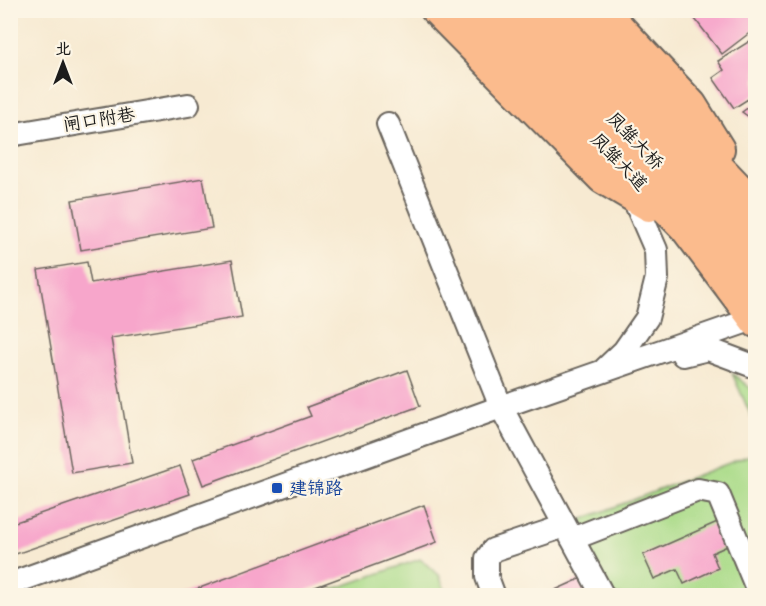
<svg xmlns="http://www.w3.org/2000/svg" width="766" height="606" font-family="'Architects Daughter','LXGW WenKai TC',sans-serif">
	<rect width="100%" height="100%" fill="#fcf5e5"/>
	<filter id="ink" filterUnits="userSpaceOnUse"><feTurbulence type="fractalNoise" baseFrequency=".0167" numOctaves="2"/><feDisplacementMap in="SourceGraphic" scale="12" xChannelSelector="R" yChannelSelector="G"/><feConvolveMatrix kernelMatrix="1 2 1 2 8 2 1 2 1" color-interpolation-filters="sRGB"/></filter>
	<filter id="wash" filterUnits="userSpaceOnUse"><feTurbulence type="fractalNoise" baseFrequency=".008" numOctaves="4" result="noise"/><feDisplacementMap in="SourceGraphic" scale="24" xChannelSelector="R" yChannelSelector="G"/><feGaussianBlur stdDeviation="1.35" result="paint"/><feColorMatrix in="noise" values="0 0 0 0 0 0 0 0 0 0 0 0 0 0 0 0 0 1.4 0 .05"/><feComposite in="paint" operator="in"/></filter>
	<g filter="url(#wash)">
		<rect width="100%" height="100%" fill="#f7ead2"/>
		<path fill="#aadb89" stroke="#637c52" stroke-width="1.5" d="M 732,373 L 755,392 L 755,425 Z
			M 755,453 L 755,595 L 603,595 L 565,526 Z
			M 420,559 L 439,575 L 447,595 L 317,595 Z"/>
		<g id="blocks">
			<path fill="#f7a6cb" d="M 688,10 L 720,10 L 722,13 L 725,10 L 756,10 L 756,28 L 722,54 Z
				M 756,37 L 756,94 L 734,108 L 713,78 L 724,70 L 718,61 Z
				M 756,102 L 756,122 L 742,112 Z
				M 756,129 L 756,141 L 749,140 Z
				M 203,178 L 212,228 L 81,250 L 72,200 Z
				M 232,260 L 242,317 L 111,338 L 132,463 L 72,473 L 38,270 L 87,262 L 91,283 Z
				M 407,370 L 420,406 L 203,485 L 193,459 L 311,416 L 307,407 Z
				M 180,466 L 190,494 L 10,556 L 10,524 Z
				M 424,505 L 437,542 L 291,596 L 178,596 Z
				M 724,519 L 734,543 L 712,553 L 718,568 L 684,584 L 677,569 L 654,579 L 643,555 Z
				M 582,578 L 590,596 L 542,596 Z"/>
		</g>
	</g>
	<g filter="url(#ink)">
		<use href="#blocks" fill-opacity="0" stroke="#69645c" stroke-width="1.5"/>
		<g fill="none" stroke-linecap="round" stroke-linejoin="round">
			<g stroke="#69645c" stroke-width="26">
				<path id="minor" d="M 388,124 L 501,407 L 603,596
					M 10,135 L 188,105
					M 683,355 L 708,349 L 756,367
					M 605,369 L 624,351 L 647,318 L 657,278 L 656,250 L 633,197
					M 572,539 L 698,490 L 718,494 L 756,586
					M 10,584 L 501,407 L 756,318
					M 494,596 L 487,577 L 487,558 L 493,550 L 565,526"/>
			</g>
			<g stroke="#69645c" stroke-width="32">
				<path id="major" d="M 435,10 L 602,179 L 649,207
					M 472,10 L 685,229 L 756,323
					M 507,10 L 705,215 L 756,280
					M 537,10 L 722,204 L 756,247
					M 569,10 L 756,205
					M 604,10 L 692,104 L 720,149"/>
			</g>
			<use href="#minor" stroke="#fff" stroke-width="22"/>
			<use href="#major" stroke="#fbbb8d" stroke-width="28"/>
		</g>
	</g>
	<rect fill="#1a4fb4" stroke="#fcf5e5" stroke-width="2" x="271" y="482" width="12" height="12" rx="3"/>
	<g text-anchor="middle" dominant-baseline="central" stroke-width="4.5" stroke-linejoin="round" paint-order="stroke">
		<g font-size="18" fill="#1c1c1c" stroke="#fcf5e5">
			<text transform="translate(99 120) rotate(-9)">闸口附巷</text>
			<text transform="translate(635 141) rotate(46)">凤雏大桥</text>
			<text transform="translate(619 162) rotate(46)">凤雏大道</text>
		</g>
		<g font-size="18" fill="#164399" stroke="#fcf5e5" text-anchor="start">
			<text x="289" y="488">建锦路</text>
		</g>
	</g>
	<rect width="766" height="606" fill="none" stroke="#fcf5e5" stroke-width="36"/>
	<g transform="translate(63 63)" stroke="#fcf5e5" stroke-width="4.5" paint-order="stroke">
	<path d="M0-4.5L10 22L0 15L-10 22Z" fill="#1c1c1c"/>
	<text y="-9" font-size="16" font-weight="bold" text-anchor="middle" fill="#1c1c1c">北</text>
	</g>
</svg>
